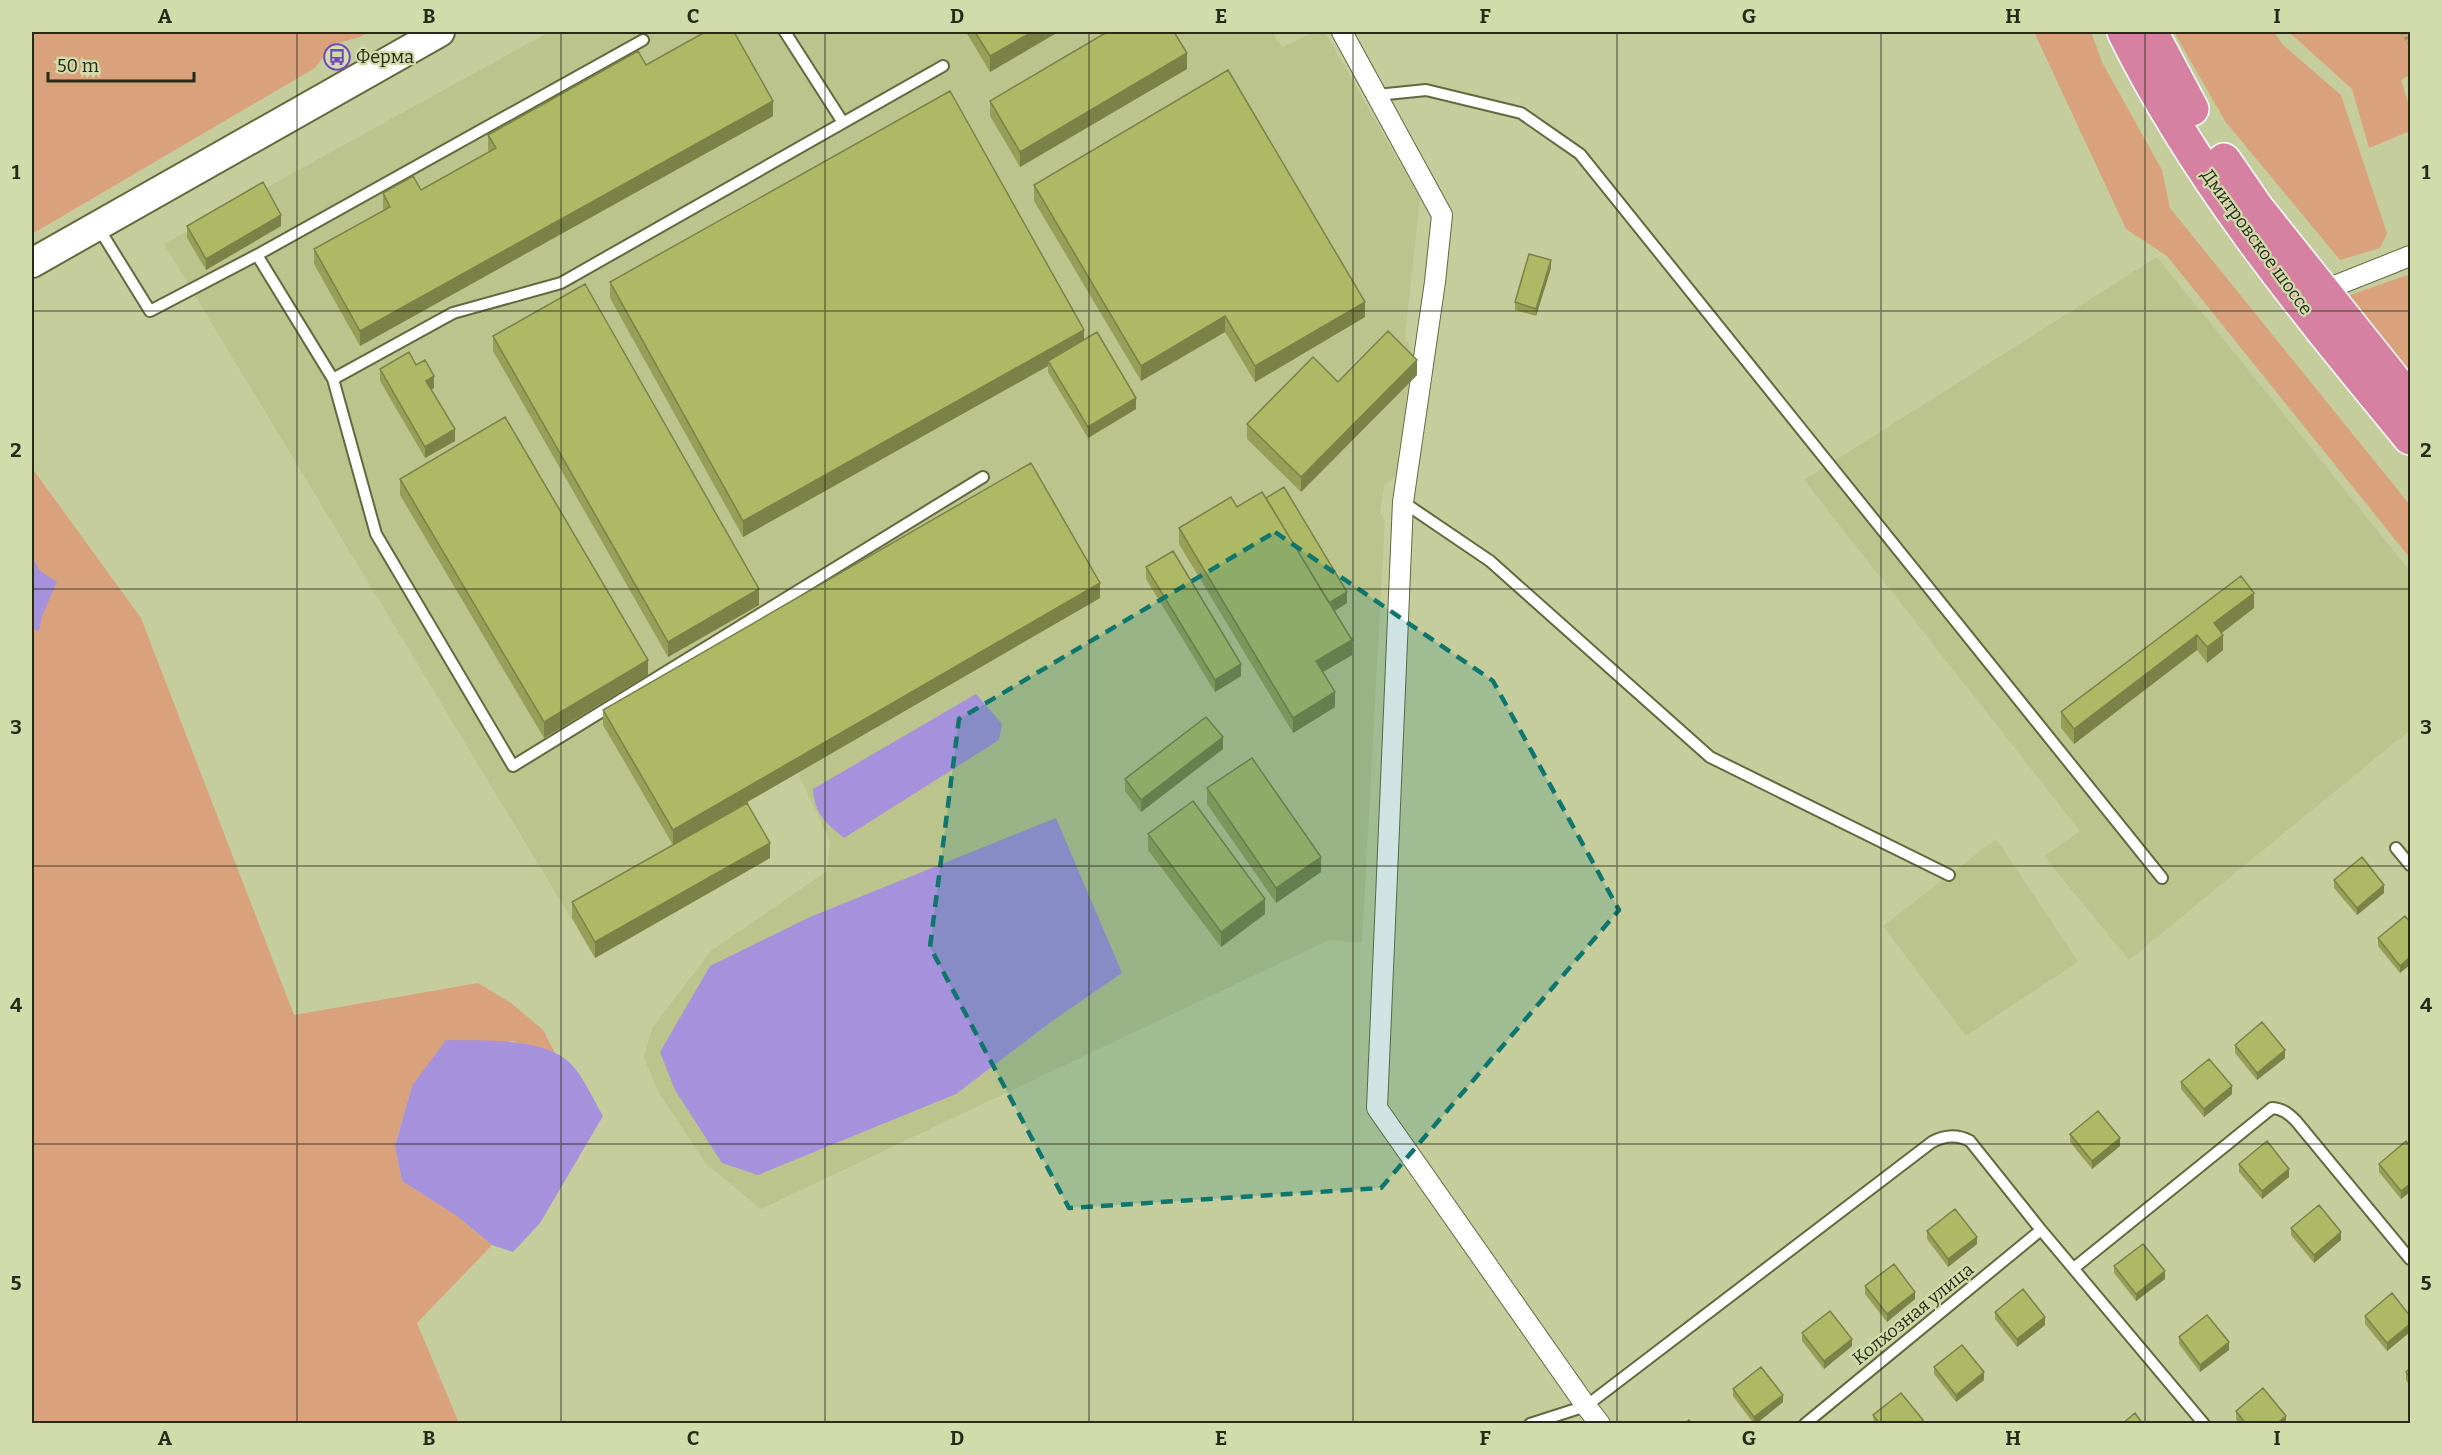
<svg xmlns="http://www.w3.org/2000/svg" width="2442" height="1455" font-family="Bitter,serif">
	<rect width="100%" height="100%" fill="#c5cd9d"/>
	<path fill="#bbc48c" d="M 549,32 L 1272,32 L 1282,47 L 1315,32 L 1325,32 L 1420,199 L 1405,336 L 1413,355 L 1395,476 L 1384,486 L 1380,513 L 1385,520 L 1362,943 L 1329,940 L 761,1209 L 706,1164 L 659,1093 L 644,1058 L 652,1028 L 711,951 L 827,871 L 830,841 L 798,773 L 740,807 L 770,858 L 595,958 L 164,244 Z
		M 2157,257 L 2410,571 L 2410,730 L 2129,960 L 2044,856 L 2080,831 L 1804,480 Z
		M 1996,839 L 2078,962 L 1966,1036 L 1883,926 Z"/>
	<path fill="#daa27c" d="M 32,32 L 370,32 L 360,37 L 332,45 L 315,68 L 32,234 Z
		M 2034,32 L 2091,32 L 2102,62 L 2162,170 L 2170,208 L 2410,505 L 2410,558 L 2167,256 L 2126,229 Z
		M 2174,32 L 2274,32 L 2283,45 L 2341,95 L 2387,233 L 2380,248 L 2340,260 L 2225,121 Z
		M 2289,32 L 2410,32 L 2410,75 L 2401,80 L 2410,109 L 2410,131 L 2369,148 L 2352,89 Z
		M 2407,275 L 2410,279 L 2410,380 L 2342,298 Z
		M 32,468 L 141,618 L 294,1015 L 478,983 L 511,1003 L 543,1030 L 555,1053 L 512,1041 L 412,1086 L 395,1145 L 402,1181 L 457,1216 L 492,1245 L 417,1323 L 459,1423 L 32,1423 Z"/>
	<path fill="#a591dc" d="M 32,555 L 39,570 L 57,582 L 42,616 L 39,631 L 32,629 Z
		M 976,694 L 1002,724 L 999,740 L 844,838 C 825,822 815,815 813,789 Z
		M 1056,818 L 1122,973 L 1055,1019 L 956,1094 L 758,1175 L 722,1163 L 675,1090 L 660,1052 L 710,966 L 810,917 Z
		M 446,1040 C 481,1041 545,1037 571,1064 C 583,1076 594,1101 603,1116 L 540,1223 L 513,1252 L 492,1245 L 457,1216 L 402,1181 L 395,1146 L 412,1086 Z"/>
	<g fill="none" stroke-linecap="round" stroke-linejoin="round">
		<g stroke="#63693d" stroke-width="14">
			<path id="lane" d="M 785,32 L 842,121
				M 943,66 L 561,283 L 453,313 L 333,379 L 376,534 L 513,766 L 983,477
				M 1377,95 L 1426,90 L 1521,113 L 1580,154 L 2162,878
				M 98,227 L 150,311 L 257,255 L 333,379
				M 257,255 L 643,40
				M 1403,502 L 1490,561 L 1710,757 L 1949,875
				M 2396,848 L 2410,865
				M 2074,1268 L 2272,1108 C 2283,1109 2288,1113 2296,1121 L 2410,1259
				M 1530,1424 L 1586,1406 L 1932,1142 C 1945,1135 1957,1134 1970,1141 L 2041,1230 L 2204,1424
				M 1805,1424 L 2041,1230"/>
		</g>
		<g stroke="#63693d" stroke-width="22">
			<path id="street" d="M 1342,32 L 1442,215 L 1435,282 L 1403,502 L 1377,1108 L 1586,1406 L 1600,1424
				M 2322,291 L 2410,256"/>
		</g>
		<g stroke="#63693d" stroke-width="32">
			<path id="secondary" d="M 32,263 L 440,32"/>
		</g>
		<g stroke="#fff" stroke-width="36">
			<path id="highway" d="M 2124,32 C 2198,182 2305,310 2410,438
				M 2151,32 L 2192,109
				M 2224,160 L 2257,208 L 2410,400"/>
		</g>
		<path stroke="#919771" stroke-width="4" stroke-dasharray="3 3" stroke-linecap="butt" d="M 2402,32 L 2410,44"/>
		<use href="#lane" stroke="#fff" stroke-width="10"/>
		<use href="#street" stroke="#fff" stroke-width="20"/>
		<use href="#secondary" stroke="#fff" stroke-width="28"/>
		<use href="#highway" stroke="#d681a2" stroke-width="33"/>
	</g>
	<path fill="#969f58" d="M 966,32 L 1058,32 L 990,72 Z
		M 646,65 L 773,116 L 360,346 L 314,264 L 314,249 L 384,210 L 383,208 L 383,193 L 421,190 L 489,152 L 488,150 L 488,135 Z
		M 1187,69 L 1020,167 L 990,116 L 990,101 Z
		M 1034,185 L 1365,317 L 1255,382 L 1225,332 L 1141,381 L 1034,201 Z
		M 187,226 L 281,226 L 206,270 L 187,238 Z
		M 1551,268 L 1536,316 L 1515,310 L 1515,302 Z
		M 610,282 L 1084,339 L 1136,409 L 1088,438 L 1048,372 L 1048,366 L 743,537 L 610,298 Z
		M 493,336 L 759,605 L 668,657 L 493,351 Z
		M 416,365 L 434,388 L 431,390 L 455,441 L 425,458 L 380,381 L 380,369 Z
		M 1417,375 L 1301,492 L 1247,439 L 1247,424 L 1338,382 Z
		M 400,479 L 648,675 L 544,738 L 400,495 Z
		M 1266,498 L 1347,603 L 1335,611 L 1352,655 L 1323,672 L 1335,707 L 1293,733 L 1179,544 L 1179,528 L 1237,507 Z
		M 1146,567 L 1241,676 L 1215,692 L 1146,579 Z
		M 2241,576 L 2254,608 L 2221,633 L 2223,650 L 2207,663 L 2197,650 L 2074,744 L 2061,728 L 2061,712 Z
		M 1100,598 L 673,845 L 603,725 L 603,710 Z
		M 1223,749 L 1141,812 L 1125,791 L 1125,779 Z
		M 1207,788 L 1321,872 L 1276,903 L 1207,804 Z
		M 1148,834 L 1265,914 L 1221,947 L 1148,850 Z
		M 770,858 L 595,958 L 572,918 L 572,902 Z
		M 2334,880 L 2384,893 L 2357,915 L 2334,888 Z
		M 2410,922 L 2400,973 L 2378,946 L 2378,938 Z
		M 2235,1045 L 2285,1058 L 2257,1080 L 2235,1053 Z
		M 2181,1082 L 2232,1094 L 2204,1117 L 2181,1089 Z
		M 2070,1134 L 2120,1146 L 2092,1169 L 2070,1142 Z
		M 2410,1146 L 2410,1192 L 2401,1199 L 2379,1172 L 2379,1164 Z
		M 2239,1164 L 2289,1177 L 2262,1199 L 2239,1172 Z
		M 2291,1228 L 2341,1240 L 2314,1263 L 2291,1235 Z
		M 1927,1231 L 1977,1244 L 1948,1267 L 1927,1239 Z
		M 2114,1266 L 2165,1279 L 2136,1301 L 2114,1273 Z
		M 1865,1286 L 1915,1299 L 1887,1322 L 1865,1294 Z
		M 1995,1312 L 2045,1325 L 2017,1347 L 1995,1319 Z
		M 2365,1316 L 2410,1316 L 2410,1332 L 2387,1351 L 2365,1324 Z
		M 1802,1333 L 1852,1346 L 1824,1369 L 1802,1341 Z
		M 2179,1337 L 2229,1350 L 2200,1372 L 2179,1344 Z
		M 1934,1367 L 1984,1380 L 1956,1402 L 1934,1374 Z
		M 2410,1368 L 2410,1386 L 2406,1380 L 2406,1372 Z
		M 1733,1389 L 1783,1402 L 1756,1424 L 1754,1424 L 1733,1396 Z
		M 2236,1411 L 2286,1423 L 2239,1424 L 2236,1419 Z
		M 1873,1415 L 1923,1424 L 1874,1424 Z"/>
	<path fill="#7a8247" d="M 1032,32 L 1058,32 L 990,72 L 990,56 Z
		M 1187,53 L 1187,69 L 1020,167 L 1020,152 Z
		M 773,101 L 773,116 L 360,346 L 360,331 Z
		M 281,215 L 281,226 L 206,270 L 206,259 Z
		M 1551,260 L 1551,268 L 1536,316 L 1536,309 Z
		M 1365,302 L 1365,317 L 1255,382 L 1255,366 Z
		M 1225,316 L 1225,332 L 1141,381 L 1141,366 Z
		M 1084,330 L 1084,346 L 1048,361 L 1048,366 L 743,537 L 743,521 Z
		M 1417,360 L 1417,375 L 1301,492 L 1301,477 Z
		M 434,376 L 434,388 L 426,393 L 426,381 Z
		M 1136,398 L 1136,409 L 1088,438 L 1088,427 Z
		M 455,429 L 455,441 L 425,458 L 425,447 Z
		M 1100,583 L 1100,598 L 673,845 L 673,830 Z
		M 759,589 L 759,605 L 668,657 L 668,642 Z
		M 1347,592 L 1347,603 L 1328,615 L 1328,604 Z
		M 2254,593 L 2254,608 L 2214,639 L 2214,623 Z
		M 2197,635 L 2197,650 L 2074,744 L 2074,729 Z
		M 2223,635 L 2223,650 L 2207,663 L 2207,647 Z
		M 1352,640 L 1352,655 L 1316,676 L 1316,661 Z
		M 648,660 L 648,675 L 544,738 L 544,722 Z
		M 1241,664 L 1241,676 L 1215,692 L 1215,680 Z
		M 1335,692 L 1335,707 L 1293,733 L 1293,718 Z
		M 1223,737 L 1223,749 L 1141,812 L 1141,800 Z
		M 770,843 L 770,858 L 595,958 L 595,942 Z
		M 1321,857 L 1321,872 L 1276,903 L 1276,888 Z
		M 2384,885 L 2384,893 L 2357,915 L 2357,908 Z
		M 1265,899 L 1265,914 L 1221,947 L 1221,932 Z
		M 2410,957 L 2410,965 L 2400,973 L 2400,966 Z
		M 2285,1050 L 2285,1058 L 2257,1080 L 2257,1073 Z
		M 2232,1086 L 2232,1094 L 2204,1117 L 2204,1109 Z
		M 2120,1138 L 2120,1146 L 2092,1169 L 2092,1161 Z
		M 2289,1169 L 2289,1177 L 2262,1199 L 2262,1191 Z
		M 2410,1184 L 2410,1192 L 2401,1199 L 2401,1191 Z
		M 2341,1232 L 2341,1240 L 2314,1263 L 2314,1255 Z
		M 1977,1237 L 1977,1244 L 1948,1267 L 1948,1259 Z
		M 2165,1271 L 2165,1279 L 2136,1301 L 2136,1294 Z
		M 1915,1292 L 1915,1299 L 1887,1322 L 1887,1314 Z
		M 2045,1317 L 2045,1325 L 2017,1347 L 2017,1339 Z
		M 2410,1324 L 2410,1332 L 2387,1351 L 2387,1343 Z
		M 1852,1339 L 1852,1346 L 1824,1369 L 1824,1361 Z
		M 2229,1342 L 2229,1350 L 2200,1372 L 2200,1365 Z
		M 1984,1372 L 1984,1380 L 1956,1402 L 1956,1395 Z
		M 1783,1395 L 1783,1402 L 1756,1424 L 1754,1424 L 1754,1417 Z
		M 2286,1416 L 2286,1424 L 2276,1424 Z"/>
	<path fill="#aeb966" stroke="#7a8247" stroke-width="1.5" d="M 705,32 L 734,32 L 773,101 L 360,331 L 314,249 L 390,207 L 383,193 L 413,176 L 421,190 L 496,148 L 488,135 L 638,51 L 646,65 Z
		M 975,32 L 1032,32 L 990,56 Z
		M 1107,32 L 1174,32 L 1187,53 L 1020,152 L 990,101 Z
		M 1228,70 L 1365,302 L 1255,366 L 1225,316 L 1141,366 L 1034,185 Z
		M 950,91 L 1084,330 L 743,521 L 610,282 Z
		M 263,182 L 281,215 L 206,259 L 187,226 Z
		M 1529,254 L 1551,260 L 1536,309 L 1515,302 Z
		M 585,284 L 759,589 L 668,642 L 493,336 Z
		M 1388,331 L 1417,360 L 1301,477 L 1247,424 L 1313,357 L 1338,382 Z
		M 1097,332 L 1136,398 L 1088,427 L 1048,361 Z
		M 409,352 L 416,365 L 425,360 L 434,376 L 426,381 L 455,429 L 425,447 L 380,369 Z
		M 505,417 L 648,660 L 544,722 L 400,479 Z
		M 1031,463 L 1100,583 L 673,830 L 603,710 Z
		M 1284,487 L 1347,592 L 1329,603 L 1266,498 Z
		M 1262,492 L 1352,640 L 1316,661 L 1335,692 L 1293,718 L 1179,528 L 1231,497 L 1237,507 Z
		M 1173,551 L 1241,664 L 1215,680 L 1146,567 Z
		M 2241,576 L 2254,593 L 2214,623 L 2223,635 L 2207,647 L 2197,635 L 2074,729 L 2061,712 Z
		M 1206,717 L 1223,737 L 1141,800 L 1125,779 Z
		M 1252,758 L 1321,857 L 1276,888 L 1207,788 Z
		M 1193,801 L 1265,899 L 1221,932 L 1148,834 Z
		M 747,803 L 770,843 L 595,942 L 572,902 Z
		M 2362,857 L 2384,885 L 2357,908 L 2334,880 Z
		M 2405,916 L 2410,922 L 2410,957 L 2400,966 L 2378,938 Z
		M 2262,1022 L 2285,1050 L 2257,1073 L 2235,1045 Z
		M 2209,1059 L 2232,1086 L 2204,1109 L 2181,1082 Z
		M 2098,1111 L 2120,1138 L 2092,1161 L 2070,1134 Z
		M 2267,1141 L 2289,1169 L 2262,1191 L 2239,1164 Z
		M 2406,1141 L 2410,1146 L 2410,1184 L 2401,1191 L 2379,1164 Z
		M 2319,1205 L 2341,1232 L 2314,1255 L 2291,1228 Z
		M 1955,1209 L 1977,1237 L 1948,1259 L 1927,1231 Z
		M 2143,1244 L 2165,1271 L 2136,1294 L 2114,1266 Z
		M 1894,1264 L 1915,1292 L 1887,1314 L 1865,1286 Z
		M 2023,1289 L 2045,1317 L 2017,1339 L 1995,1312 Z
		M 2392,1293 L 2410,1316 L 2410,1324 L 2387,1343 L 2365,1316 Z
		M 1830,1311 L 1852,1339 L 1824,1361 L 1802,1333 Z
		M 2207,1315 L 2229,1342 L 2200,1365 L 2179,1337 Z
		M 1962,1345 L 1984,1372 L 1956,1395 L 1934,1367 Z
		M 1761,1367 L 1783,1395 L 1754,1417 L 1733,1389 Z
		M 2410,1368 L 2410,1378 L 2406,1372 Z
		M 2263,1388 L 2286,1416 L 2276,1424 L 2246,1424 L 2236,1411 Z
		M 1901,1393 L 1923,1420 L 1919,1424 L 1880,1424 L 1873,1415 Z
		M 2135,1413 L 2143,1424 L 2122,1424 Z
		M 1689,1420 L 1692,1424 L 1684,1424 Z"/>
	<path fill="#0f766e" fill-opacity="0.2" stroke="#0f766e" stroke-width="4.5" stroke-dasharray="12 8" stroke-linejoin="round" d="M 1275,532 L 1493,681 L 1619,910 L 1381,1188 L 1069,1208 L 930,947 L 959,719 Z"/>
	<path fill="none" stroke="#272a17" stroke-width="1.5" stroke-opacity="0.55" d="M 297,32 L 297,1424M 561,32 L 561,1424M 825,32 L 825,1424M 1089,32 L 1089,1424M 1353,32 L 1353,1424M 1617,32 L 1617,1424M 1881,32 L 1881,1424M 2145,32 L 2145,1424M 32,311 L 2410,311M 32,589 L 2410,589M 32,866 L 2410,866M 32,1144 L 2410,1144"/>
	<defs>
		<g id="bus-ring" transform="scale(1.35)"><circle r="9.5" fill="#d2dbaa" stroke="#7349c1" stroke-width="1.5"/><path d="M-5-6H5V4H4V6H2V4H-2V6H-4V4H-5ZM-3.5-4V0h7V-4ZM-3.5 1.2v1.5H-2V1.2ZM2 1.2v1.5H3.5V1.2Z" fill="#7349c1"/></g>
	</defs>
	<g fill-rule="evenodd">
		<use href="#bus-ring" x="337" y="57"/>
	</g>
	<g text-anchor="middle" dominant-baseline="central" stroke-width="4.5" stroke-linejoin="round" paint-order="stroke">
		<g font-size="18" fill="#272a17" stroke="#d2dbaa" text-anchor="start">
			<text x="356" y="57">Ферма</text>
		</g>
		<g font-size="18" fill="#272a17" stroke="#d2dbaa">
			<text transform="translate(2257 242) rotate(54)">Дмитровское шоссе</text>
			<text transform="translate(1913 1314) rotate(-39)">Колхозная улица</text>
		</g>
	</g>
	<rect width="2442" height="1455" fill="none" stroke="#d2dbaa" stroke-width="66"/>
	<path d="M48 72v9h146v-9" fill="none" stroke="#272a17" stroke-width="3"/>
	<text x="57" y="72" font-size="18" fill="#272a17" stroke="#d2dbaa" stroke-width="4.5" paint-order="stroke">50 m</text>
	<rect x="33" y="33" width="2376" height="1389" fill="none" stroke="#272a17" stroke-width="2"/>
	<g font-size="20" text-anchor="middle" font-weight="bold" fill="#272a17">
		<text x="165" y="23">A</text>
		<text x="429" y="23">B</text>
		<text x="693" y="23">C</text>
		<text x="957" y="23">D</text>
		<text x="1221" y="23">E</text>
		<text x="1485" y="23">F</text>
		<text x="1749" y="23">G</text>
		<text x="2013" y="23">H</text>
		<text x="2277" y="23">I</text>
		<text x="16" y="179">1</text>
		<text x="2426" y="179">1</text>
		<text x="16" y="457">2</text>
		<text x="2426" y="457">2</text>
		<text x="16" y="734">3</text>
		<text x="2426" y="734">3</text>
		<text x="16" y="1012">4</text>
		<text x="2426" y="1012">4</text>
		<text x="16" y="1290">5</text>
		<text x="2426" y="1290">5</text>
		<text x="165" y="1445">A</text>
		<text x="429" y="1445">B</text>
		<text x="693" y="1445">C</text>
		<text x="957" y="1445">D</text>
		<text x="1221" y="1445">E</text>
		<text x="1485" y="1445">F</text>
		<text x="1749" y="1445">G</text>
		<text x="2013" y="1445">H</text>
		<text x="2277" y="1445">I</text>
	</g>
</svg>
